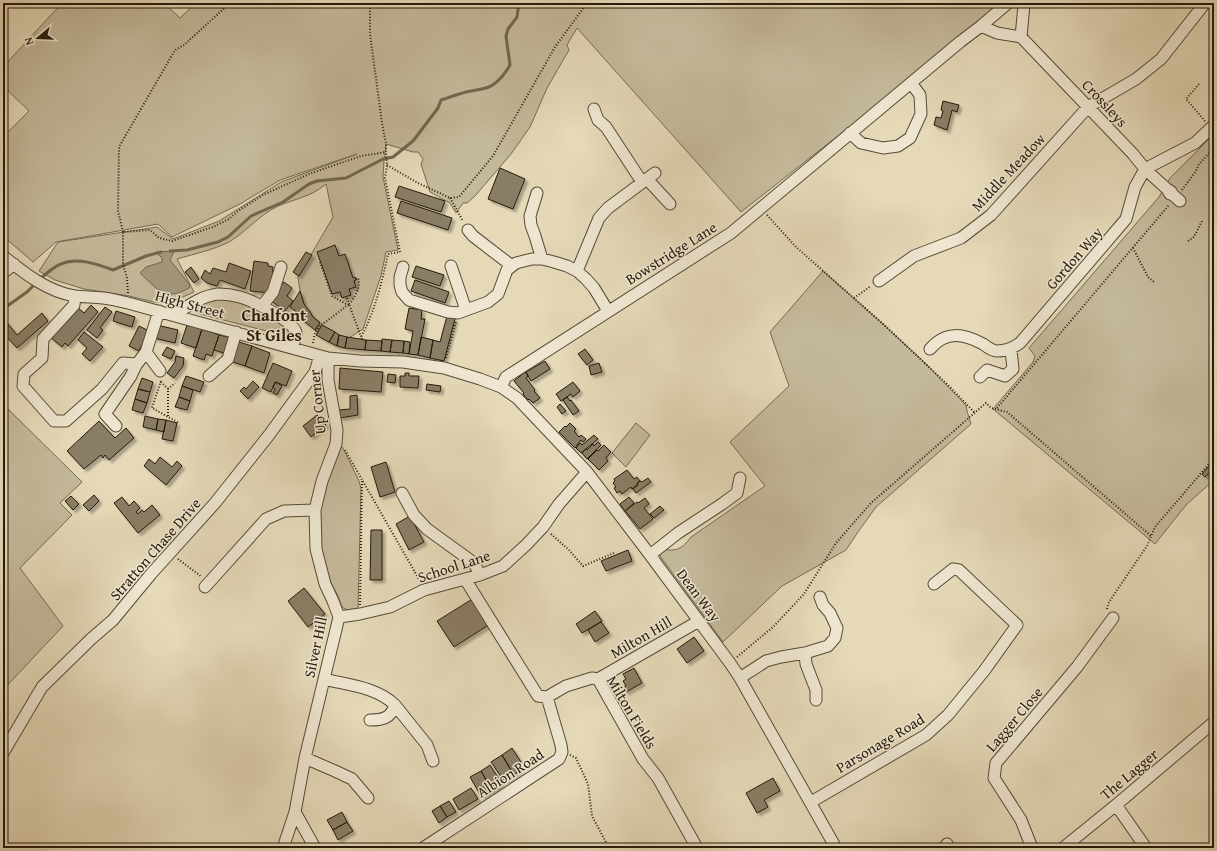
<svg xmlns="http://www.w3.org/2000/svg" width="1217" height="851" font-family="'Gentium Book Plus',serif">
	<defs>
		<filter id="shadow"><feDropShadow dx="3" dy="3" stdDeviation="1" flood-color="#0004"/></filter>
	</defs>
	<rect width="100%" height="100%" fill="#e5d9b8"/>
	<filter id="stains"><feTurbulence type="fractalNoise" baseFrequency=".005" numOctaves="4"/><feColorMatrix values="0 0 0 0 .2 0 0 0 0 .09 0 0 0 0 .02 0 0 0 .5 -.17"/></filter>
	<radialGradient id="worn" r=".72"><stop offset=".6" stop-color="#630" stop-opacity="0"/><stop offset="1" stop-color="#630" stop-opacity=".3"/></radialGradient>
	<path fill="#c4b99b" stroke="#746a53" d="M 62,3 L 164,3 L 180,18 L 196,3 L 1007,3 L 741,212 L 577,28 L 567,45 L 569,50 L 547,88 L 530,127 L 511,154 L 475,196 L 467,203 L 463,203 L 456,213 L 450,203 L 430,192 L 421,164 L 423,159 L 418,152 L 413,152 L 386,144 L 384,161 L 383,177 L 398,250 L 386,252 L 381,276 L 363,329 L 349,338 L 318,332 L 315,330 L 320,322 L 313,317 L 310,312 L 304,304 L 300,291 L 298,277 L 333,217 L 326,184 C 309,199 289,199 271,210 C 256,219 243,234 229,242 C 213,250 194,254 177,259 L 194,292 L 174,301 L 166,303 L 154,302 L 129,296 L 84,289 L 55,280 L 39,271 L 58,242 L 157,227 L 173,239 L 219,221 L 281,182 L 357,154 L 280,180 L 240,204 L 172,237 L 158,224 L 56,242 L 33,262 L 3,236 L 3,137 L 29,111 L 3,86 L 3,67 Z
		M 1214,134 L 1214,480 L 1186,505 L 1155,544 L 993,409 L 1033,362 L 1035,356 L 1029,348 L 1159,197 L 1170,178 Z
		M 823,271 L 883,324 L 921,359 L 966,405 L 967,411 L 971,424 L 876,507 L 858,532 L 846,550 L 782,586 L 723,642 L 660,556 L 662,549 C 676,552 682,549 691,537 L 765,486 L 730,442 L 789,386 L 770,332 Z
		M 225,297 L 261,310 L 288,328 L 289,331 L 286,335 L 282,335 L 204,315 L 195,312 L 193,310 L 196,305 Z
		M 3,404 L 82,482 L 60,503 L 72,515 L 20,568 L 63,626 L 3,690 Z
		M 636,423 L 650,435 L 626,467 L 612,453 Z
		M 340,447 L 342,447 L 344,450 L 359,481 L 361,488 L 358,609 L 347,610 L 342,607 L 337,594 L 330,581 L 321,548 L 319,511 L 326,482 Z"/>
	<path fill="#a4987d" stroke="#71664f" d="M 174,251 L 170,260 L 190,285 L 189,288 C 165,302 157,289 140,273 L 146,267 L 162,262 L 162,258 L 156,252 Z"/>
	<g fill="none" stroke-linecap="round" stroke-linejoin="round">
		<path stroke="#71664f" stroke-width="3" d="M 170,251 L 187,250 L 218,242 L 228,237 L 251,216 L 283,202 L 309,184 L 317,181 L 346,178 L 383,159 L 393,157 L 413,141 L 438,108 L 441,100 C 451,97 460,93 471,91 C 479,89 487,90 494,84 C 501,79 506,72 510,65 L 506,36 L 508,29 L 517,17 L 519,3
			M 40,279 C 46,274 53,267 61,264 C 77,257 97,264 113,270 L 146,256 L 161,252
			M 3,309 L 27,292 L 36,283"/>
	</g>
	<path fill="#897d65" stroke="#251a0b" filter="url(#shadow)" d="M 943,101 L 959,105 L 957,112 L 952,110 L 947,130 L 934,125 L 936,117 L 941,118 L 943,111 L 941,110 Z
		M 500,168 L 525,179 L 513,209 L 488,199 Z
		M 399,186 L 445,201 L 441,212 L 395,197 Z
		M 401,201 L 452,218 L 448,230 L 397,213 Z
		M 335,245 L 339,256 L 345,254 L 353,278 L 355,277 L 356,280 L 354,281 L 356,287 L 349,289 L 351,295 L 342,298 L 340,292 L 332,294 L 317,252 Z
		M 306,252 L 312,255 L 299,276 L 293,272 Z
		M 254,261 L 268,263 L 268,266 L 273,267 L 271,293 L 250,291 Z
		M 229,263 L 251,271 L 245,289 L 220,280 L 217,286 L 207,283 L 201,278 L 205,270 L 210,274 L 213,268 L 226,272 Z
		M 416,266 L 444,275 L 440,286 L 412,277 Z
		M 191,267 L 199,279 L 194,283 L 185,272 Z
		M 415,280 L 449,292 L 445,303 L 411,291 Z
		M 284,282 L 292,288 L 287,296 L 293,301 L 285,311 L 270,300 Z
		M 300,291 L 304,304 L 310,312 L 313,317 L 320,323 L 315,330 L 296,315 L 298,313 L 290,307 Z
		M 91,305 L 98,312 L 68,346 L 65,343 L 62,347 L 50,337 L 77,307 L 84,313 Z
		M 105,307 L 112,312 L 100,328 L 103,330 L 97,338 L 87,330 Z
		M 409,308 L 422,310 L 421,319 L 425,319 L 418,355 L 409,354 L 413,331 L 405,329 Z
		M 116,311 L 135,317 L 132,327 L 113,321 Z
		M 42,313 L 48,321 L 17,348 L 3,333 L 3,320 L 4,319 L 17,335 Z
		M 447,316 L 455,319 L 444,361 L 430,358 L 433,340 L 440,342 Z
		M 157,325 L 178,330 L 175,343 L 154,338 Z
		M 187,325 L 202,329 L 196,348 L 181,343 Z
		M 322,325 L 335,332 L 329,342 L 316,335 Z
		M 139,326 L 149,331 L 139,351 L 129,346 Z
		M 202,329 L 219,335 L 212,356 L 206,354 L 204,360 L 193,356 Z
		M 84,332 L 103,347 L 90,361 L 82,354 L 87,348 L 78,340 Z
		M 335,332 L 339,335 L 337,346 L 329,342 Z
		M 219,335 L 232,338 L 227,354 L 214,350 Z
		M 339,335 L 347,337 L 345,348 L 337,346 Z
		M 347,337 L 366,340 L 365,350 L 345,348 Z
		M 421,337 L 433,340 L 430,358 L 418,355 Z
		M 382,339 L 392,340 L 390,352 L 381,351 Z
		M 366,340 L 382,341 L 381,351 L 365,350 Z
		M 392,340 L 404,341 L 403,353 L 390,352 Z
		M 236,341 L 252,346 L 245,366 L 230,361 Z
		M 404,341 L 410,342 L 409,354 L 403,353 Z
		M 252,346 L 270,353 L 264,373 L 245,366 Z
		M 167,347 L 175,351 L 171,359 L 162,355 Z
		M 585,349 L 593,360 L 587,365 L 578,354 Z
		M 176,356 L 184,358 L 183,366 L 174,378 L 167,373 L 175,362 Z
		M 545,361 L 550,369 L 531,381 L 526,372 Z
		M 273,363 L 292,371 L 286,386 L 275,382 L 271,392 L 262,388 Z
		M 599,363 L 602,372 L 591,375 L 589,366 Z
		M 340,368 L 383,372 L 381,392 L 339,389 Z
		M 525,372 L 528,376 L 526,378 L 535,390 L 534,391 L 540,398 L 533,403 L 529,399 L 528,400 L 523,394 L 524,393 L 514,381 Z
		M 405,373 L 409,373 L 409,376 L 419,376 L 418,388 L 400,387 L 400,376 L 405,376 Z
		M 388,374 L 396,375 L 395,383 L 387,382 Z
		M 186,376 L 204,382 L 200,392 L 182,386 Z
		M 142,378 L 153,382 L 150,392 L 138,389 Z
		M 253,381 L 259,387 L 248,399 L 240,391 L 244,387 L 246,389 Z
		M 276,382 L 282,386 L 277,395 L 273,393 L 275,389 L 273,387 Z
		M 573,382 L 580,391 L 573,397 L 571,394 L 561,401 L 556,394 Z
		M 427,384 L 441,386 L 440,392 L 426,390 Z
		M 182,386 L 193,390 L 190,401 L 179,397 Z
		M 138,389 L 150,392 L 147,403 L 135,399 Z
		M 357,395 L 358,415 L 340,418 L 339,410 L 350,409 L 350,396 Z
		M 179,397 L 190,401 L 187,410 L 175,407 Z
		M 567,397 L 570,401 L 571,400 L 579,411 L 573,415 L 563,400 Z
		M 135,399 L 147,403 L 143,413 L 132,410 Z
		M 560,404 L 566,411 L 562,414 L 557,407 Z
		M 317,415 L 326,425 L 311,437 L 303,426 Z
		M 145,416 L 158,419 L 156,430 L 143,427 Z
		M 158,419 L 166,420 L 164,432 L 156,430 Z
		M 166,420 L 177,423 L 173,441 L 162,439 Z
		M 99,421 L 115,438 L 126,428 L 134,438 L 109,460 L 105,455 L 103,458 L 101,455 L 84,469 L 67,451 Z
		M 570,423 L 576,429 L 574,431 L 579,437 L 581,435 L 586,439 L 583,442 L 581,440 L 575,448 L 559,432 L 565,426 L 566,427 Z
		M 594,435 L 598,439 L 581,453 L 576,448 L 580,443 L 582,445 Z
		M 598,442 L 601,445 L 587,459 L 582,453 L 586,449 L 587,450 L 593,444 L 594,446 Z
		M 604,445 L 611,452 L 606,458 L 608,461 L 599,470 L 588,459 L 597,450 L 598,451 Z
		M 160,457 L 172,467 L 177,461 L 182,466 L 166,485 L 144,466 L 149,459 L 155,464 Z
		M 1214,460 L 1214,467 L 1205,477 L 1202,474 Z
		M 386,462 L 395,492 L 380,497 L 371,467 Z
		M 627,470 L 634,479 L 637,477 L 640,481 L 637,483 L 638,484 L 632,489 L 631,487 L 622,494 L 620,491 L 617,493 L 614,488 L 616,487 L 613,483 L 615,481 L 614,479 Z
		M 648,478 L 651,482 L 636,493 L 633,489 L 638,485 L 637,483 L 640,481 L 642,482 Z
		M 94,495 L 99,501 L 89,511 L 83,505 Z
		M 71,496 L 79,504 L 73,510 L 65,501 Z
		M 122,497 L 129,506 L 134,501 L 140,508 L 136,512 L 138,514 L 142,510 L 144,512 L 152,505 L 160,515 L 138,533 L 114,503 Z
		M 629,497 L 634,503 L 625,511 L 620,504 Z
		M 645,498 L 649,504 L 644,508 L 653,519 L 640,529 L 625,511 L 637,502 L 638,503 Z
		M 660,506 L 664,510 L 654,518 L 650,514 Z
		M 410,516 L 424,542 L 409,550 L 396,524 Z
		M 371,530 L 382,530 L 382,580 L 370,580 Z
		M 628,550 L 632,561 L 606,571 L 601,561 Z
		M 304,588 L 325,614 L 308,627 L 288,601 Z
		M 474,598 L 490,624 L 454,647 L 437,621 Z
		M 595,611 L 602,621 L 582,633 L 576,624 Z
		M 601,622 L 609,633 L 595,642 L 588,630 Z
		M 694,637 L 704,651 L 687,663 L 677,649 Z
		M 634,668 L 642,683 L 626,692 L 623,688 L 626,686 L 623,681 L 626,679 L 623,674 Z
		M 512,748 L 521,762 L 516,765 L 520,771 L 514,775 L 502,755 Z
		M 502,755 L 514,775 L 504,781 L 491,762 Z
		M 490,765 L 502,784 L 492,790 L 481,771 Z
		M 481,771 L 492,790 L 481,796 L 470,777 Z
		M 773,778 L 780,791 L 764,800 L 768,807 L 757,813 L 746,793 Z
		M 471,788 L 478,799 L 459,810 L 453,799 Z
		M 449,801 L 456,812 L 447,817 L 440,806 Z
		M 440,806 L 447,817 L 439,823 L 432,811 Z
		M 342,812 L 347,822 L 333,830 L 327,820 Z
		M 347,822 L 353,831 L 338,840 L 333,830 Z"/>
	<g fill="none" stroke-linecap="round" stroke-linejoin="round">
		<g stroke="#554a36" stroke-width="13">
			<path id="minor" d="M 981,26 L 997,33 L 1021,37 L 1088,107 L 1133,154 L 1145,169 L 1167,189 C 1169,190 1172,191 1172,194 L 1170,194 L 1167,189
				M 1021,37 L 1024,5 L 1023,3
				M 594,109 L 598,120 L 606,127 L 642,182
				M 850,133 L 861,143 L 883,148 L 898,146 L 910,138 L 921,114 L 920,95 L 911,83
				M 647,179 L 670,204
				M 537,193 L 530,216 L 531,225 L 535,236 L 542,259
				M 1172,194 L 1180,201
				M 468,230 L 473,236 L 512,266
				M 3,256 C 24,273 48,292 75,296 C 85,297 94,297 103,298 C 111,299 120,301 128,303 L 328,358 L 360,361 L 403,362 L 444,368 L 480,379 L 501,387 L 517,398 L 587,472 L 650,555 L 730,663 L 740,678 L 836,848
				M 451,266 L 466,310
				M 403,267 L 400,277 L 400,285 L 402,292 L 409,300 L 448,312 L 458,313 L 488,302 L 498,294 L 507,270 L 516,263 L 532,259 L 542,259 L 554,262 L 567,266 L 577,271 L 586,279 L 594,288 L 608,311
				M 577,271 L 599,218 L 608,208 L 655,173
				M 3,273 L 14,264
				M 879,281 L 914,256 L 961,238 L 991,215 L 1088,107 L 1136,79 L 1161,59 L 1205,3
				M 75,296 L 74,305 L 43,339 L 42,358 L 24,374 L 23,386 L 54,421 L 66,421 L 102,389 L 123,363 L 137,364 L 146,352 L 159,311
				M 262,306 L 273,292 L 281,267
				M 174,315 C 188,306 201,296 218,294 C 226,294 233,295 240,297 C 251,300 295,321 296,333 C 296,338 293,344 292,348
				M 930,349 C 946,330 964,334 983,344 C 987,347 993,351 997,351 C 1006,351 1013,348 1020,343 L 1126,219 L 1135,187 L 1145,169 L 1195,143 L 1214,125
				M 146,352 L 160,371
				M 209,376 L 228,359 L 236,332
				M 980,377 L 987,370 L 1005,376 L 1013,369 L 1011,350
				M 501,387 L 506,377 L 731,233 L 960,42 L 981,26 L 1008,3
				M 116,426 L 105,414 L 131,376 L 137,363
				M 402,493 L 414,515 L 427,529 L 474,563 L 480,575
				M 650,555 L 678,533 L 722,504 L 737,493 L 740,478
				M 465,579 L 538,696 L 547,697 L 566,686 L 592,678 L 598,679
				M 205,587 L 266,519 L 284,511 L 315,510
				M 339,617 L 360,614 L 390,607 L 424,590 L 480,575 L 503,566 L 526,545 L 543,527 L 559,504 L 587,472
				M 805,653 L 806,664 L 816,690 L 816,700
				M 740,678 L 766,661 L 781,657 L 805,653 L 828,646 L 835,638 L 837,628 L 830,613 L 823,605 L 820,597
				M 324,679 C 347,685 377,687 395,705 C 391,718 383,720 370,720
				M 598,679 L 643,759 L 658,778 L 697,848
				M 598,679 L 699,621
				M 395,705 L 427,745 L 433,761
				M 3,753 L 42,687 L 91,639 L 113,620 L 151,574 L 215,503 L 269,435 L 315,372 L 320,356
				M 305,758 L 335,771 L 352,779 L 368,798
				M 811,802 L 926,735 L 948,715 L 984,671 L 1017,625 L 959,570 L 953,569 L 934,584
				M 1116,805 L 1146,848
				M 295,812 L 315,848
				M 283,848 L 295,812 L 305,758 L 339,617 L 333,601 L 325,584 L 316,549 L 315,510 L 322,481 L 336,444 L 337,430 L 328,380 L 328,358
				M 423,848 L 559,759 L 562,752 L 561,745 L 547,697
				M 944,848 L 947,844
				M 1032,848 L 1021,820 L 994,778 L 996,763 L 1077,667 L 1113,618
				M 1063,848 L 1116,805 L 1214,722"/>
		</g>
		<path stroke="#251a0b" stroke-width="2" stroke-dasharray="1 2" stroke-linecap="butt" d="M 1199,84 L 1186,99 L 1205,121
			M 387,165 L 418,183 L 450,198 L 459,197 L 493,156 L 555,47 L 587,3
			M 1182,190 L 1196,171 L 1199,164 L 1214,148
			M 450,198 L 463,221
			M 767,215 L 796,247 L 883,324 L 947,384 L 975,413
			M 123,232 L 118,211 L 119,147 L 175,50 L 184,45 L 230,3
			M 1188,241 L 1194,237 L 1202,221
			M 1133,248 L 1148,277 L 1154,282
			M 320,262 L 332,296 L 348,305
			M 128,293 L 127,278 L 123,264 L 123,232 L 150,230 L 159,238 L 172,241 L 213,227 L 229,219 L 238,211 L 263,195 L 309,174 L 361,156 L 386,152
			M 347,298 L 349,304
			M 854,298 L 871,286
			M 349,304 C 355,298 361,286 358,278 L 356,279
			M 362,339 L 361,337 C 375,311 382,282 388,254 L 400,252 L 385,178 L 387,165 L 386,152 L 386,144 L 382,123 L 370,34 L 370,3
			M 313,343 L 315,333 L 320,325 L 323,324 L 349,304 L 361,337
			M 446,358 L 456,322
			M 161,381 L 152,408 L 179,423
			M 161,382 L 168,389 L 168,416
			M 168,389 L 175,383
			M 997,408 L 1169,205
			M 345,450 L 420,581
			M 551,534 L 569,550 L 583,566 L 614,553
			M 178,559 L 202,577
			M 360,605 L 362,481
			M 1107,609 L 1108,604 L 1117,590 L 1147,546 L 1155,527 L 1214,458
			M 737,657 L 773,627 L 804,594 L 836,543 L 871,503 L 986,403 L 991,408 L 1007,412 L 1151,536
			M 570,755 L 576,758 L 588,784 L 592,816 L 609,848"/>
		<use href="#minor" stroke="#eee6d1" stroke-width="11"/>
	</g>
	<g text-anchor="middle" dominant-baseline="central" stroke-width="3" stroke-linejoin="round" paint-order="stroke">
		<g font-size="15" fill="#251a0b" stroke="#eee6d1">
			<text transform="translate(1105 103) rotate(47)">Crossleys</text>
			<text transform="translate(1008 172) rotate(-47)">Middle Meadow</text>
			<text transform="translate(671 253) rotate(-32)">Bowstridge Lane</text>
			<text transform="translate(1074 258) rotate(-49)">Gordon Way</text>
			<text transform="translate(190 304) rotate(15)">High Street</text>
			<text transform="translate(317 402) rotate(-96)">Up Corner</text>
			<text transform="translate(155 549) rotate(-49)">Stratton Chase Drive</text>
			<text transform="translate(454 566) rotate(-18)">School Lane</text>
			<text transform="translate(699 595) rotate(53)">Dean Way</text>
			<text transform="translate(641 637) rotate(-30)">Milton Hill</text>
			<text transform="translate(315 647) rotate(-78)">Silver Hill</text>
			<text transform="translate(632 712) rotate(59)">Milton Fields</text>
			<text transform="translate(1014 719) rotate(-50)">Lagger Close</text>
			<text transform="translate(880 743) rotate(-31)">Parsonage Road</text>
			<text transform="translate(510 773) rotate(-33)">Albion Road</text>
			<text transform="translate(1129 774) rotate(-40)">The Lagger</text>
		</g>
		<g font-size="17" font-weight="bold" fill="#251a0b" stroke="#eee6d1">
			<text x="274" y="314">Chalfont<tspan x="274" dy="20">St Giles</tspan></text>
		</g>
	</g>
	<rect width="1217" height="851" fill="none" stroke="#e5d9b8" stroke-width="16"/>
	<rect x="4" y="4" width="1209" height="843" fill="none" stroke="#251a0b" stroke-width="2"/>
	<rect x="8" y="8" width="1201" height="835" fill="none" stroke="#251a0b"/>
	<g transform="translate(38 38) rotate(251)" stroke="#eee6d1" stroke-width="3" paint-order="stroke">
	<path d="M0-3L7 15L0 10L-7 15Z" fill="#251a0b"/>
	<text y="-6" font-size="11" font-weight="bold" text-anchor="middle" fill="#251a0b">N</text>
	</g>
	<rect width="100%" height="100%" filter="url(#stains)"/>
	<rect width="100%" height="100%" fill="url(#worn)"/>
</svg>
